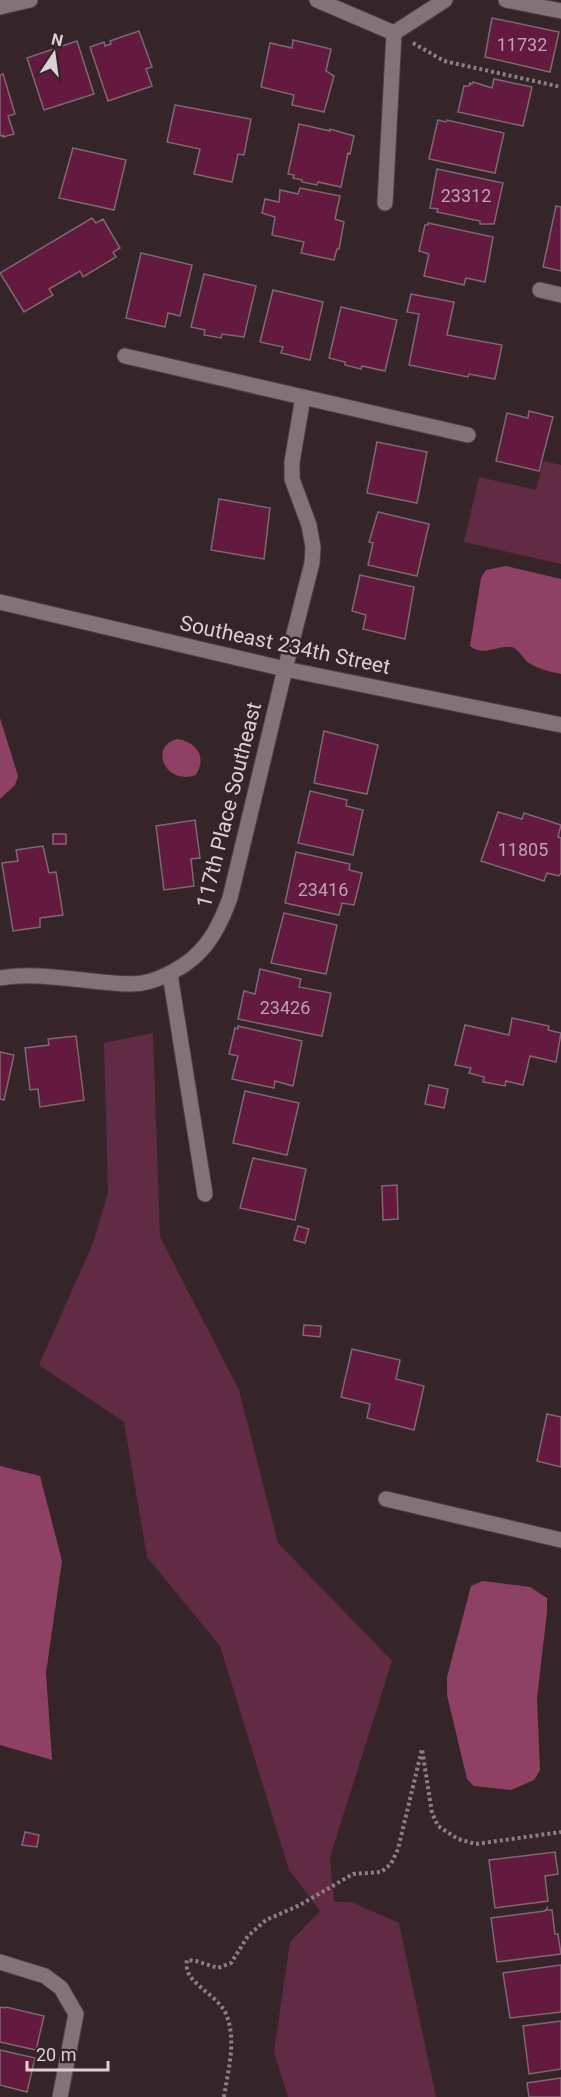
<svg xmlns="http://www.w3.org/2000/svg" width="561" height="2097" font-family="Roboto,sans-serif">
	<rect width="100%" height="100%" fill="#35252b"/>
	<path fill="#602b43" d="M 543,461 L 561,465 L 561,564 L 464,542 L 479,477 L 536,490 Z
		M 153,1033 L 160,1237 L 239,1390 L 278,1543 L 392,1661 L 330,1857 L 334,1902 L 351,1902 L 399,1923 L 436,2097 L 288,2097 L 274,2052 L 290,1942 L 320,1911 L 289,1870 L 220,1646 L 147,1557 L 124,1422 L 39,1365 L 93,1243 L 108,1193 L 104,1043 Z"/>
	<path fill="#8f4164" d="M 506,566 L 561,579 L 561,674 C 551,672 538,669 529,663 C 523,659 519,649 512,647 C 498,645 483,657 470,646 L 481,578 L 486,570 Z
		M 0,718 L 18,776 L 15,785 L 0,799 Z
		M 177,739 C 197,742 207,757 196,775 C 166,786 148,747 177,739 Z
		M 0,1466 L 40,1476 L 62,1561 L 46,1673 L 52,1760 L 0,1745 Z
		M 483,1581 L 530,1587 L 547,1598 L 547,1612 L 537,1698 L 540,1770 L 534,1780 L 511,1790 L 474,1786 L 467,1779 L 447,1695 L 447,1677 L 471,1586 Z"/>
	<path fill="#64193f" stroke="#7c6970" stroke-width="1.5" d="M 492,18 L 559,32 L 550,72 L 485,57 Z
		M 139,31 L 152,67 L 146,69 L 152,86 L 108,101 L 90,47 L 104,42 L 105,46 L 111,44 L 110,41 Z
		M 293,40 L 331,49 L 326,71 L 334,76 L 324,112 L 292,105 L 294,95 L 261,87 L 270,43 L 292,48 Z
		M 77,41 L 94,94 L 44,110 L 27,58 Z
		M 3,74 L 15,114 L 8,116 L 14,134 L 3,137 L 3,135 L 0,136 L 0,75 Z
		M 494,79 L 532,87 L 523,126 L 458,112 L 464,86 L 469,86 L 470,83 L 472,84 L 473,82 L 492,88 Z
		M 175,105 L 251,119 L 244,155 L 238,154 L 232,182 L 194,174 L 200,149 L 167,142 Z
		M 438,120 L 446,122 L 447,120 L 504,133 L 495,173 L 429,159 Z
		M 299,124 L 330,131 L 330,129 L 354,136 L 350,154 L 348,153 L 341,187 L 318,182 L 317,185 L 302,182 L 302,180 L 293,178 L 294,175 L 288,174 Z
		M 73,148 L 126,160 L 114,210 L 59,198 Z
		M 437,169 L 503,183 L 494,224 L 480,224 L 480,221 L 437,212 L 438,209 L 430,208 Z
		M 300,188 L 340,196 L 335,219 L 344,222 L 339,249 L 337,249 L 334,260 L 301,253 L 304,242 L 272,235 L 275,217 L 262,213 L 265,199 L 279,202 L 280,190 L 298,194 Z
		M 556,206 L 561,207 L 561,271 L 543,267 Z
		M 92,218 L 96,223 L 103,219 L 120,248 L 113,252 L 116,257 L 83,277 L 80,271 L 49,289 L 53,295 L 24,312 L 0,273 Z
		M 428,223 L 493,237 L 485,282 L 466,278 L 464,285 L 424,276 L 429,254 L 419,251 L 425,225 L 428,225 Z
		M 141,253 L 192,265 L 180,316 L 168,313 L 165,327 L 126,318 Z
		M 204,274 L 256,286 L 244,337 L 222,334 L 221,338 L 204,335 L 205,330 L 191,327 Z
		M 273,290 L 323,302 L 310,360 L 281,353 L 283,347 L 260,342 Z
		M 411,294 L 454,302 L 447,335 L 502,345 L 495,379 L 469,374 L 468,377 L 409,365 L 419,314 L 407,312 Z
		M 341,307 L 397,320 L 385,371 L 362,366 L 361,369 L 345,365 L 345,362 L 329,358 Z
		M 529,411 L 553,417 L 539,471 L 496,461 L 507,413 L 528,418 Z
		M 377,442 L 427,452 L 417,503 L 367,493 Z
		M 219,499 L 270,508 L 264,559 L 211,550 Z
		M 378,512 L 429,524 L 417,576 L 368,565 L 373,543 L 369,542 Z
		M 360,575 L 414,587 L 405,639 L 363,629 L 366,615 L 352,611 Z
		M 324,731 L 378,745 L 367,794 L 314,783 Z
		M 310,791 L 347,800 L 346,806 L 363,810 L 353,855 L 298,843 Z
		M 498,812 L 522,819 L 524,813 L 561,825 L 558,837 L 561,838 L 561,873 L 559,876 L 547,873 L 544,881 L 481,861 Z
		M 195,820 L 200,858 L 191,859 L 194,886 L 164,890 L 156,826 Z
		M 53,834 L 66,834 L 66,844 L 53,844 Z
		M 43,846 L 49,873 L 56,872 L 63,915 L 40,918 L 40,927 L 13,931 L 2,863 L 18,861 L 16,850 Z
		M 296,852 L 350,864 L 349,870 L 362,873 L 354,905 L 342,903 L 339,915 L 285,903 Z
		M 284,913 L 337,925 L 326,974 L 271,963 Z
		M 260,969 L 301,979 L 299,987 L 331,993 L 322,1036 L 238,1019 L 244,991 L 255,994 Z
		M 512,1018 L 549,1026 L 548,1030 L 561,1033 L 556,1062 L 530,1056 L 523,1085 L 506,1081 L 505,1086 L 483,1082 L 484,1077 L 469,1073 L 471,1068 L 455,1065 L 465,1025 L 509,1035 Z
		M 238,1026 L 302,1041 L 293,1086 L 275,1081 L 274,1088 L 232,1079 L 238,1056 L 229,1054 L 235,1028 L 238,1029 Z
		M 76,1036 L 84,1100 L 40,1107 L 38,1089 L 30,1090 L 25,1048 L 49,1045 L 48,1039 Z
		M 0,1052 L 14,1055 L 4,1100 L 0,1099 Z
		M 429,1085 L 448,1089 L 444,1108 L 425,1104 Z
		M 245,1091 L 299,1103 L 287,1155 L 233,1143 Z
		M 253,1158 L 306,1169 L 295,1220 L 240,1208 Z
		M 397,1185 L 398,1219 L 383,1220 L 382,1186 Z
		M 298,1226 L 309,1229 L 305,1243 L 294,1240 Z
		M 304,1325 L 321,1326 L 320,1337 L 303,1335 Z
		M 352,1349 L 400,1360 L 396,1379 L 424,1386 L 414,1430 L 367,1418 L 370,1404 L 341,1397 Z
		M 547,1414 L 561,1417 L 561,1467 L 537,1461 Z
		M 25,1832 L 39,1835 L 37,1847 L 22,1845 Z
		M 555,1852 L 558,1874 L 545,1876 L 548,1901 L 495,1908 L 489,1860 Z
		M 547,1908 L 547,1910 L 552,1910 L 555,1934 L 558,1934 L 561,1954 L 497,1962 L 491,1918 L 545,1911 Z
		M 561,1965 L 561,2012 L 510,2018 L 503,1973 Z
		M 0,2007 L 5,2008 L 6,2007 L 44,2016 L 36,2050 L 0,2042 Z
		M 561,2021 L 561,2069 L 529,2074 L 523,2026 Z
		M 0,2050 L 35,2058 L 27,2092 L 0,2085 Z
		M 561,2078 L 561,2097 L 529,2097 L 527,2083 Z"/>
	<g fill="none" stroke-linecap="round" stroke-linejoin="round">
		<g stroke="#4e4046" stroke-width="17">
			<path id="service" d="M 506,0 L 561,11
				M 394,33 L 445,0
				M 540,290 L 561,295
				M 125,356 L 468,435
				M 285,669 L 312,563 L 313,547 L 309,525 L 292,479 L 292,462 L 303,397
				M 170,974 L 205,1194"/>
		</g>
		<g stroke="#4e4046" stroke-width="17">
			<path id="minor" d="M 317,0 L 394,33 L 385,203
				M 0,7 L 30,0
				M 0,978 C 33,972 68,979 101,982 C 116,983 132,986 147,982 C 161,979 173,972 184,965 C 209,948 220,925 230,898 L 285,669
				M 386,1499 L 561,1540
				M 0,1962 L 45,1976 L 61,1988 L 76,2014 L 60,2097"/>
		</g>
		<g stroke="#4e4046" stroke-width="17">
			<path id="tertiary" d="M 0,602 L 285,669 L 561,725"/>
		</g>
		<path stroke="#8c7f84" stroke-width="4" stroke-dasharray="3 3" stroke-linecap="butt" d="M 413,43 L 444,61 L 561,87
			M 224,2097 C 228,2070 237,2040 226,2014 C 216,1992 182,1983 187,1960 L 196,1961 L 218,1968 L 231,1963 L 248,1936 L 266,1920 L 300,1905 L 353,1874 L 381,1872 L 391,1864 L 398,1849 L 422,1749 L 432,1813 L 438,1826 L 458,1839 L 476,1844 L 561,1832"/>
		<use href="#service" stroke="#857279" stroke-width="15"/>
		<use href="#minor" stroke="#857279" stroke-width="15"/>
		<use href="#tertiary" stroke="#857279" stroke-width="15"/>
	</g>
	<g text-anchor="middle" dominant-baseline="central" stroke-width="5" stroke-linejoin="round" paint-order="stroke">
		<g font-size="18" fill="#bda2af">
			<text x="522" y="44">11732</text>
			<text x="466" y="195">23312</text>
			<text x="523" y="849">11805</text>
			<text x="323" y="889">23416</text>
			<text x="285" y="1007">23426</text>
		</g>
		<g font-size="21" fill="#dbd0d4" stroke="#35252b">
			<text transform="translate(285 645) rotate(12)">Southeast 234th Street</text>
			<text transform="translate(229 805) rotate(-76)">117th Place Southeast</text>
		</g>
	</g>
	<g transform="translate(54 54) rotate(13)" stroke="#35252b" stroke-width="4.5" paint-order="stroke">
	<path d="M0-4.5L10 22L0 15L-10 22Z" fill="#dbd0d4"/>
	<text y="-9" font-size="16" font-weight="bold" text-anchor="middle" fill="#dbd0d4">N</text>
	</g>
	<path d="M27 2061v9h81v-9" fill="none" stroke="#dbd0d4" stroke-width="3"/>
	<text x="36" y="2061" font-size="18" fill="#dbd0d4" stroke="#35252b" stroke-width="4.5" paint-order="stroke">20 m</text>
</svg>
